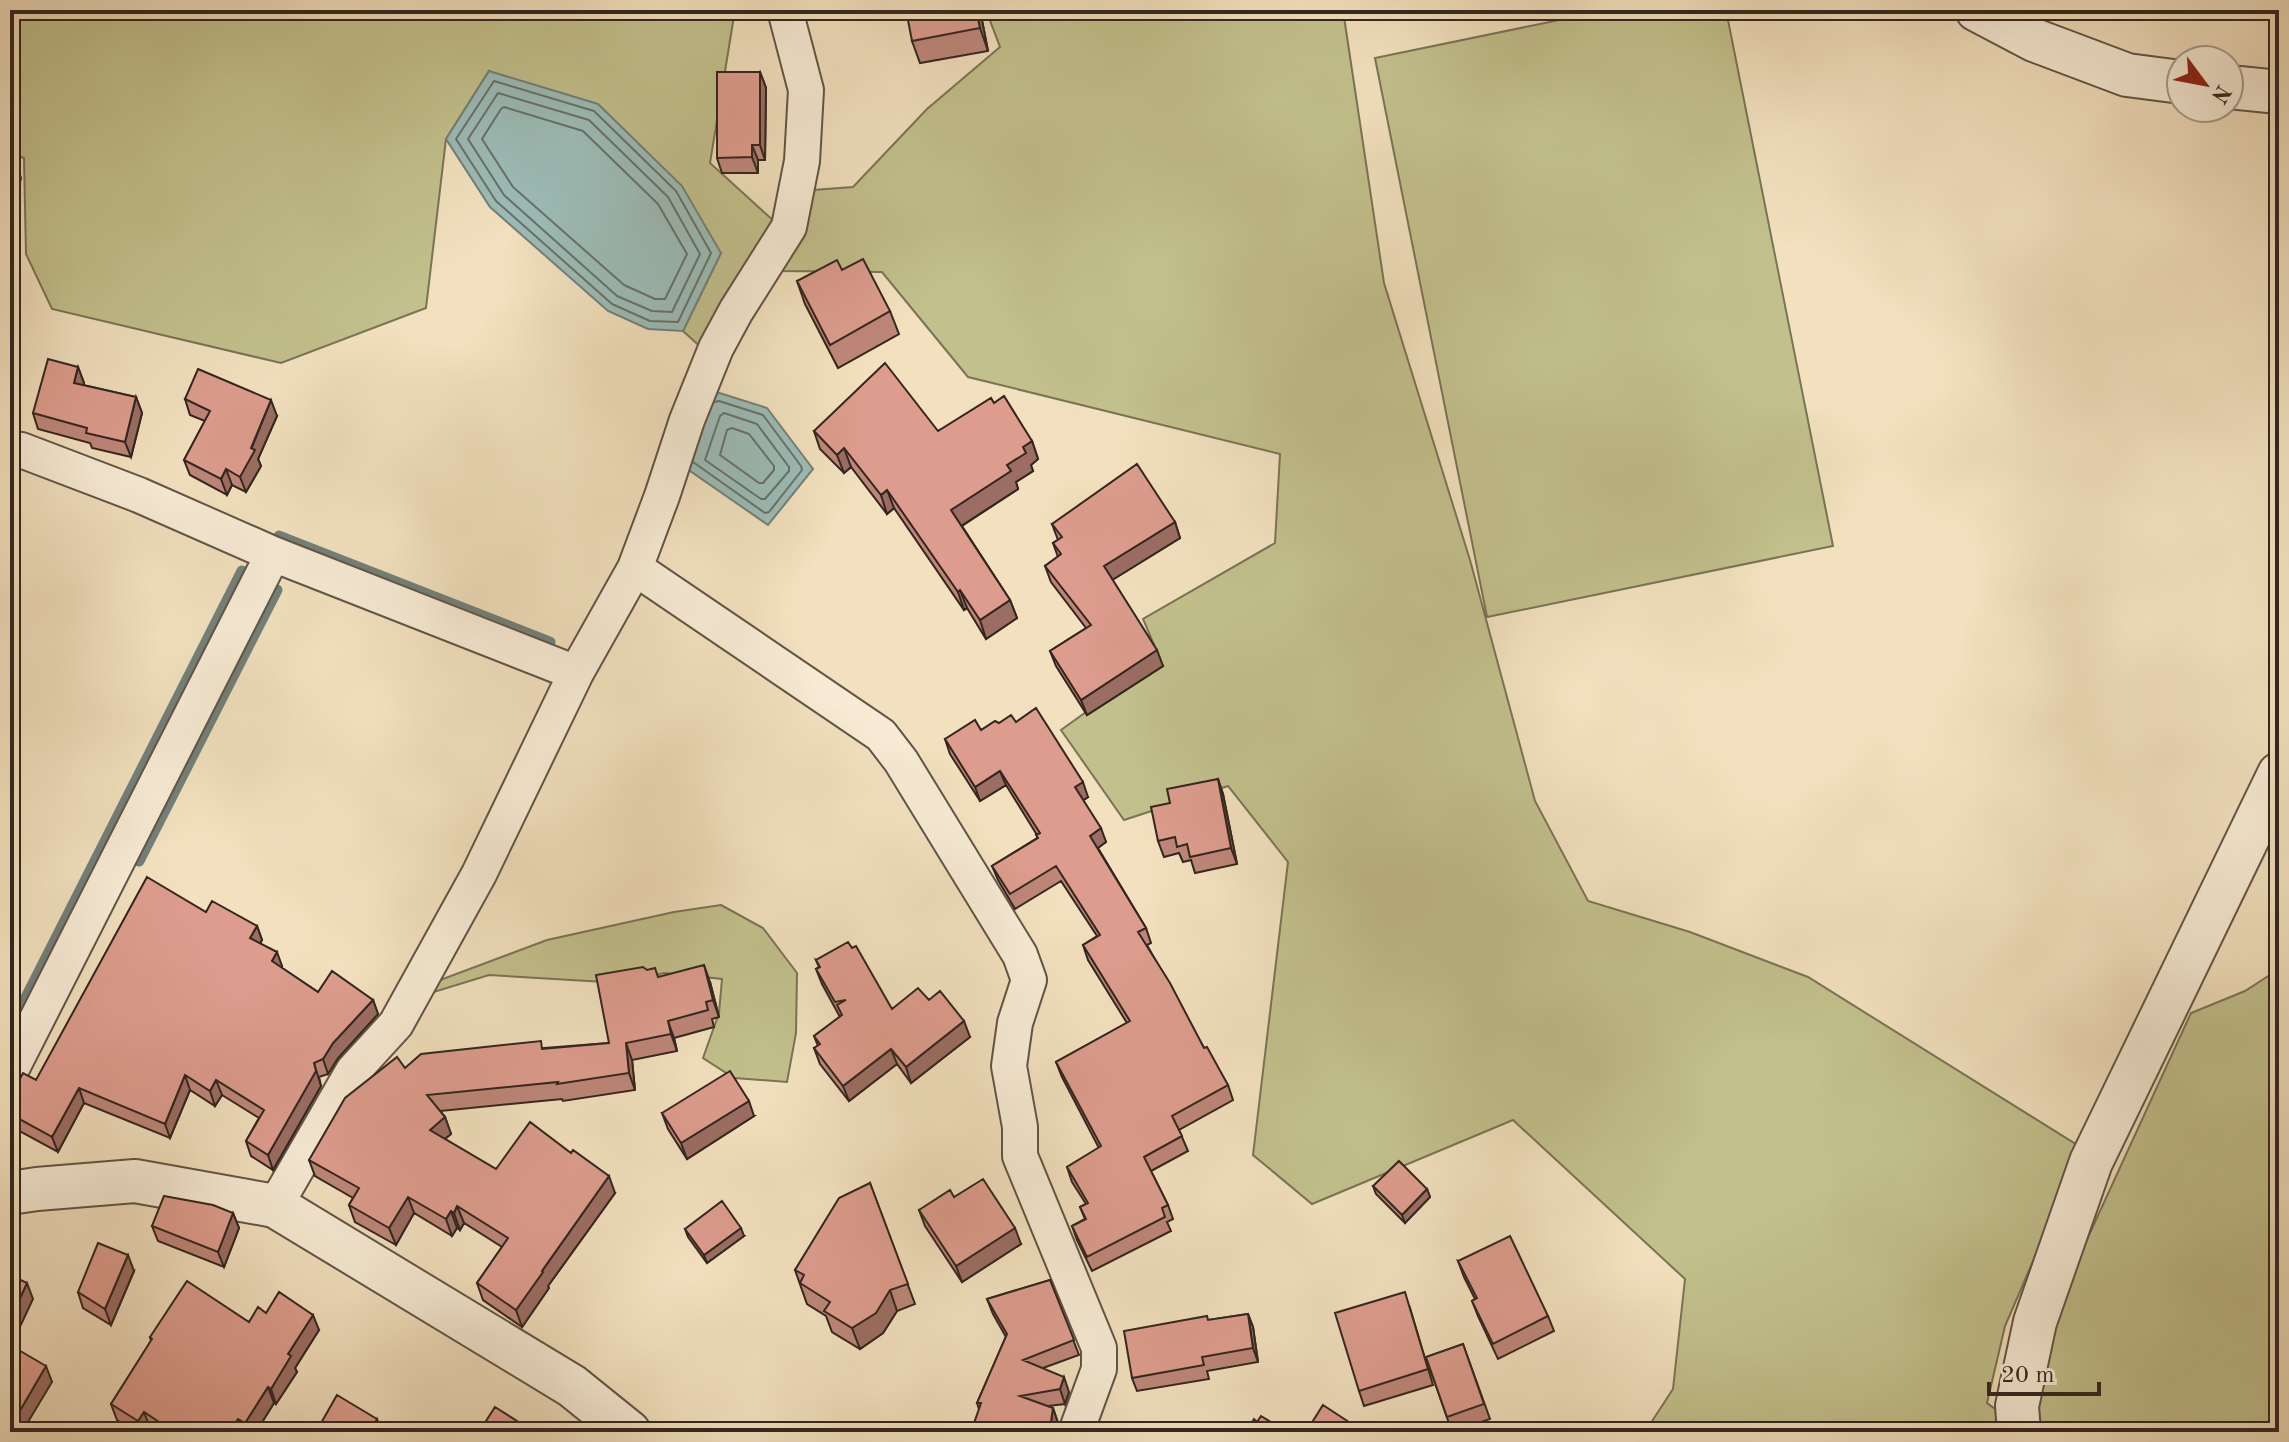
<svg xmlns="http://www.w3.org/2000/svg" width="2289" height="1442" font-family="'Old Standard TT',serif">
	<rect width="100%" height="100%" fill="#f2e0be"/>
	<filter id="stains"><feTurbulence type="fractalNoise" baseFrequency=".0025" numOctaves="4"/><feColorMatrix values="0 0 0 0 .2 0 0 0 0 .09 0 0 0 0 .02 0 0 0 .5 -.17"/></filter>
	<radialGradient id="worn" r=".72"><stop offset=".6" stop-color="#630" stop-opacity="0"/><stop offset="1" stop-color="#630" stop-opacity=".3"/></radialGradient>
	<path fill="#c2c08c" stroke="#7a7356" stroke-width="2" d="M 10,10 L 735,10 L 710,163 L 776,223 L 706,352 L 683,331 L 721,253 L 489,71 L 446,139 L 426,308 L 281,363 L 52,309 L 26,254 L 24,158 L 10,153 Z
		M 986,10 L 1343,10 L 1384,283 L 1470,560 L 1535,801 L 1588,901 L 1690,932 L 1808,977 L 2082,1148 L 2005,1326 L 1987,1403 L 2027,1432 L 1645,1432 L 1673,1389 L 1685,1279 L 1513,1120 L 1312,1204 L 1253,1155 L 1288,862 L 1228,786 L 1124,820 L 1061,730 L 1160,659 L 1143,619 L 1275,543 L 1280,454 L 968,377 L 882,272 L 775,271 L 813,190 L 853,187 L 927,109 L 1000,47 Z
		M 1608,10 L 1726,10 L 1833,546 L 1487,617 L 1375,58 Z
		M 721,905 L 763,928 L 797,973 L 796,1033 L 787,1082 L 734,1078 L 703,1058 L 719,1013 L 722,979 L 664,973 L 621,983 L 489,975 L 424,995 L 432,983 L 547,940 L 674,912 Z
		M 2279,969 L 2279,1432 L 2032,1432 L 2050,1320 L 2191,1013 L 2245,991 Z"/>
	<path fill="#9cbcb7" stroke="#72807a" stroke-width="2" d="M 489,71 L 598,104 L 682,186 L 721,253 L 683,331 L 648,329 L 608,311 L 490,207 L 446,139 Z
		M 710,390 L 767,408 L 813,469 L 768,525 L 683,466 Z"/>
	<g fill="none" stroke-linecap="round" stroke-linejoin="round">
		<path stroke="#67716b" stroke-width="2" d="M 494,81 L 594,111 L 676,191 L 711,253 L 678,322 L 650,321 L 612,304 L 496,201 L 456,139 Z
			M 498,93 L 589,120 L 668,197 L 700,254 L 672,312 L 652,311 L 617,296 L 504,195 L 468,139 Z
			M 504,107 L 583,131 L 658,204 L 687,254 L 665,299 L 655,299 L 624,285 L 513,187 L 482,139 L 501,109 Z
			M 724,413 L 757,424 L 789,467 L 789,471 L 765,499 L 761,499 L 705,460 L 720,416 Z
			M 732,428 L 749,434 L 774,466 L 774,470 L 763,483 L 759,483 L 720,455 L 727,430 Z
			M 693,462 L 765,513 L 769,512 L 802,470 L 801,466 L 763,415 L 719,401 L 715,402"/>
		<path stroke="#72807a" stroke-width="11" d="M 279,536 L 550,642
			M 139,861 L 277,590
			M 10,1029 L 242,571"/>
		<g stroke="#625447" stroke-width="38">
			<path id="minor" d="M 10,449 L 21,450 L 139,495 L 273,554 L 576,673
				M 635,568 L 881,735 L 901,761 L 1020,955 L 1029,980 L 1015,1023 L 1009,1066 L 1020,1127 L 1020,1156 L 1099,1348 L 1099,1369 L 1076,1432
				M 10,1072 L 273,554
				M 275,1206 L 353,1071 L 396,1024 L 479,874 L 576,673 L 635,568 L 662,496 L 687,420 L 716,348 L 736,311 L 789,227 L 802,161 L 806,90 L 785,10"/>
		</g>
		<g stroke="#625447" stroke-width="46">
			<path id="tertiary" d="M 1977,10 L 2034,40 L 2127,75 L 2181,82
				M 2229,87 L 2279,92
				M 10,1193 L 37,1189 L 135,1181 L 275,1206 L 572,1386 L 629,1432
				M 2019,1432 L 2017,1406 L 2035,1322 L 2091,1162 L 2279,774"/>
		</g>
		<use href="#minor" stroke="#f7ebd5" stroke-width="34"/>
		<use href="#tertiary" stroke="#f7ebd5" stroke-width="42"/>
	</g>
	<path fill="#be8679" stroke="#32261f" stroke-width="2" d="M 824,10 L 855,10 L 856,18 L 827,20 Z
		M 980,10 L 988,51 L 920,63 L 912,41 Z
		M 760,72 L 766,88 L 765,160 L 758,160 L 758,173 L 722,173 L 717,158 Z
		M 842,270 L 890,311 L 899,334 L 838,368 L 805,304 L 797,281 Z
		M 78,367 L 84,383 L 83,385 L 136,397 L 142,413 L 131,457 L 92,448 L 90,443 L 38,429 L 33,413 Z
		M 185,399 L 277,416 L 258,459 L 261,466 L 246,492 L 232,485 L 227,495 L 190,475 L 184,460 L 205,421 L 190,415 Z
		M 994,403 L 1032,441 L 1038,459 L 1031,465 L 1033,471 L 1016,482 L 1018,489 L 962,526 L 1010,600 L 1017,618 L 986,639 L 967,608 L 964,610 L 894,508 L 887,514 L 851,467 L 844,473 L 820,449 L 814,431 L 938,431 Z
		M 1175,522 L 1180,538 L 1112,580 L 1163,666 L 1087,715 L 1056,666 L 1050,651 L 1086,628 L 1051,582 L 1045,566 L 1058,557 L 1053,543 L 1058,540 L 1052,524 Z
		M 1016,722 L 1088,797 L 1083,800 L 1106,842 L 1098,848 L 1146,928 L 1151,943 L 1147,945 L 1204,1048 L 1228,1085 L 1233,1100 L 1179,1130 L 1188,1151 L 1151,1171 L 1168,1205 L 1173,1219 L 1167,1222 L 1171,1231 L 1092,1271 L 1077,1240 L 1072,1226 L 1085,1219 L 1080,1207 L 1086,1204 L 1072,1182 L 1067,1167 L 1099,1148 L 1062,1077 L 1056,1062 L 1127,1023 L 1088,960 L 1083,945 L 1097,936 L 1061,881 L 1015,909 L 998,880 L 992,866 L 1037,838 L 1037,835 L 1006,785 L 980,801 L 950,754 L 945,739 L 981,730 L 999,723 Z
		M 1218,779 L 1223,794 L 1237,864 L 1195,873 L 1191,860 L 1183,862 L 1179,853 L 1164,857 L 1158,841 L 1170,803 Z
		M 206,912 L 257,926 L 262,940 L 260,943 L 282,966 L 282,968 L 318,992 L 373,1000 L 378,1014 L 338,1058 L 328,1074 L 319,1077 L 321,1086 L 273,1170 L 251,1156 L 246,1141 L 259,1118 L 222,1095 L 215,1106 L 190,1090 L 170,1138 L 84,1103 L 58,1152 L 10,1126 L 10,1097 L 36,1080 Z
		M 816,960 L 892,1009 L 929,1000 L 970,1037 L 911,1083 L 897,1064 L 849,1101 L 820,1064 L 814,1048 L 818,1046 L 814,1036 L 840,1017 L 822,984 L 816,969 L 819,967 Z
		M 659,977 L 710,982 L 719,1017 L 712,1019 L 714,1027 L 674,1038 L 677,1051 L 632,1060 L 635,1090 L 563,1101 L 562,1099 L 440,1111 L 445,1117 L 451,1134 L 445,1139 L 496,1169 L 615,1193 L 548,1286 L 549,1288 L 522,1327 L 483,1300 L 477,1283 L 502,1247 L 464,1223 L 460,1230 L 457,1228 L 452,1236 L 414,1213 L 396,1245 L 355,1222 L 349,1205 L 353,1198 L 315,1176 L 309,1160 L 405,1068 L 544,1048 L 609,1043 Z
		M 662,1113 L 754,1116 L 687,1159 L 668,1129 Z
		M 870,1183 L 915,1304 L 897,1311 L 883,1333 L 860,1349 L 832,1332 L 826,1316 L 807,1304 L 795,1270 Z
		M 1373,1186 L 1427,1189 L 1430,1197 L 1405,1223 L 1376,1194 Z
		M 954,1197 L 1021,1244 L 962,1282 L 925,1226 L 919,1210 Z
		M 233,1213 L 239,1228 L 224,1267 L 158,1241 L 152,1226 Z
		M 685,1229 L 744,1236 L 707,1263 L 688,1237 Z
		M 1458,1261 L 1548,1316 L 1554,1331 L 1498,1359 L 1478,1316 L 1472,1301 L 1475,1299 L 1464,1277 Z
		M 134,1271 L 111,1325 L 83,1308 L 78,1292 Z
		M 1050,1280 L 1079,1355 L 1043,1368 L 1069,1392 L 1065,1404 L 1048,1406 L 1053,1408 L 1058,1423 L 979,1409 L 977,1403 L 1006,1337 L 993,1314 L 987,1299 Z
		M 1410,1308 L 1433,1385 L 1364,1406 L 1359,1391 Z
		M 266,1313 L 319,1330 L 295,1368 L 297,1372 L 276,1404 L 274,1403 L 256,1432 L 156,1432 L 150,1428 L 147,1432 L 137,1432 L 117,1420 L 111,1404 L 151,1341 L 150,1337 L 249,1322 Z
		M 1248,1314 L 1253,1327 L 1258,1362 L 1207,1371 L 1209,1379 L 1137,1391 L 1132,1378 L 1209,1320 Z
		M 1463,1344 L 1490,1419 L 1452,1432 L 1426,1357 Z"/>
	<path fill="#9b6d63" stroke="#32261f" stroke-width="2" d="M 976,10 L 980,10 L 988,51 L 980,28 Z
		M 760,72 L 766,88 L 765,160 L 760,145 Z
		M 752,145 L 758,160 L 758,173 L 752,157 Z
		M 16,163 L 21,178 L 10,225 L 10,188 Z
		M 78,367 L 84,383 L 79,399 L 74,383 Z
		M 136,397 L 142,413 L 131,457 L 125,442 Z
		M 271,400 L 277,416 L 258,459 L 261,466 L 246,492 L 240,477 Z
		M 1032,441 L 1038,459 L 1031,465 L 1033,471 L 1016,482 L 1018,489 L 958,528 L 951,510 L 1007,465 L 1023,447 Z
		M 844,448 L 851,467 L 844,473 L 837,455 Z
		M 226,469 L 232,485 L 227,495 L 221,479 Z
		M 887,490 L 894,508 L 887,514 L 881,495 Z
		M 1175,522 L 1180,538 L 1109,582 L 1104,566 Z
		M 960,590 L 967,608 L 964,610 L 958,592 Z
		M 1010,600 L 1017,618 L 986,639 L 980,620 Z
		M 1157,650 L 1163,666 L 1087,715 L 1081,700 Z
		M 1000,771 L 1006,785 L 980,801 L 975,787 Z
		M 1218,779 L 1223,794 L 1237,864 L 1231,848 Z
		M 1083,782 L 1088,797 L 1081,802 L 1075,787 Z
		M 1101,828 L 1106,842 L 1095,850 L 1090,836 Z
		M 257,926 L 262,940 L 255,952 L 250,938 Z
		M 277,952 L 282,966 L 278,976 L 272,961 Z
		M 704,965 L 710,982 L 719,1017 L 713,1000 Z
		M 373,1000 L 378,1014 L 338,1058 L 328,1074 L 323,1059 L 333,1043 Z
		M 668,1021 L 674,1038 L 677,1051 L 671,1034 Z
		M 964,1021 L 970,1037 L 911,1083 L 906,1067 Z
		M 626,1043 L 632,1060 L 635,1090 L 629,1073 Z
		M 891,1049 L 897,1064 L 849,1101 L 843,1086 Z
		M 314,1063 L 321,1086 L 273,1170 L 268,1155 Z
		M 185,1075 L 190,1090 L 170,1138 L 165,1124 Z
		M 216,1080 L 222,1095 L 215,1106 L 210,1091 Z
		M 79,1088 L 84,1103 L 58,1152 L 52,1137 Z
		M 749,1101 L 754,1116 L 687,1159 L 681,1143 Z
		M 445,1117 L 451,1134 L 436,1146 L 430,1130 Z
		M 609,1176 L 615,1193 L 548,1286 L 549,1288 L 522,1327 L 516,1310 L 542,1271 Z
		M 1427,1189 L 1430,1197 L 1405,1223 L 1402,1215 Z
		M 408,1197 L 414,1213 L 396,1245 L 389,1228 Z
		M 457,1206 L 464,1223 L 460,1230 L 454,1213 Z
		M 451,1211 L 457,1228 L 452,1236 L 446,1219 Z
		M 233,1213 L 239,1228 L 224,1267 L 218,1252 Z
		M 741,1228 L 744,1236 L 707,1263 L 704,1255 Z
		M 1015,1228 L 1021,1244 L 962,1282 L 956,1266 Z
		M 128,1255 L 134,1271 L 111,1325 L 105,1309 Z
		M 27,1283 L 33,1299 L 10,1348 L 10,1320 Z
		M 890,1290 L 897,1311 L 883,1333 L 860,1349 L 852,1328 Z
		M 1248,1314 L 1253,1327 L 1258,1362 L 1253,1348 Z
		M 313,1315 L 319,1330 L 295,1368 L 297,1372 L 276,1404 L 271,1389 L 288,1354 Z
		M 46,1366 L 52,1382 L 22,1432 L 13,1432 L 11,1426 Z
		M 1064,1377 L 1069,1392 L 1065,1404 L 1060,1389 Z
		M 268,1387 L 274,1403 L 256,1432 L 249,1432 L 245,1423 Z
		M 1053,1408 L 1058,1423 L 1057,1432 L 1051,1422 Z
		M 144,1412 L 150,1428 L 147,1432 L 142,1432 L 138,1421 Z
		M 238,1419 L 243,1432 L 229,1432 Z
		M 377,1419 L 382,1432 L 370,1432 Z"/>
	<path fill="#dd9c8d" stroke="#32261f" stroke-width="2" d="M 824,10 L 852,10 L 824,12 Z
		M 906,10 L 976,10 L 980,28 L 912,41 Z
		M 717,72 L 760,72 L 760,145 L 752,145 L 752,157 L 717,158 Z
		M 10,162 L 16,163 L 10,188 Z
		M 863,259 L 890,311 L 830,345 L 797,281 L 837,260 L 842,270 Z
		M 48,359 L 78,367 L 74,383 L 136,397 L 125,442 L 86,433 L 87,428 L 33,413 Z
		M 885,363 L 938,431 L 991,398 L 994,403 L 1004,396 L 1032,441 L 1023,447 L 1026,453 L 1007,465 L 1011,471 L 951,510 L 1010,600 L 980,620 L 960,590 L 958,592 L 887,490 L 881,495 L 844,448 L 837,455 L 814,431 Z
		M 198,369 L 271,400 L 251,448 L 255,450 L 240,477 L 226,469 L 221,479 L 184,460 L 210,411 L 185,399 Z
		M 1137,464 L 1175,522 L 1104,566 L 1157,650 L 1081,700 L 1050,651 L 1091,625 L 1045,566 L 1061,554 L 1053,543 L 1062,537 L 1052,524 Z
		M 1036,708 L 1083,782 L 1075,787 L 1101,828 L 1090,836 L 1146,928 L 1138,932 L 1170,983 L 1204,1048 L 1207,1047 L 1228,1085 L 1172,1116 L 1182,1136 L 1144,1157 L 1168,1205 L 1162,1208 L 1165,1217 L 1087,1257 L 1072,1226 L 1086,1219 L 1080,1207 L 1088,1203 L 1067,1167 L 1101,1146 L 1056,1062 L 1130,1021 L 1083,945 L 1100,935 L 1056,866 L 1010,894 L 992,866 L 1038,838 L 1036,835 L 1040,833 L 1000,771 L 975,787 L 945,739 L 975,720 L 981,730 L 995,721 L 999,723 L 1011,715 L 1016,722 Z
		M 1218,779 L 1231,848 L 1190,857 L 1187,844 L 1177,847 L 1175,837 L 1158,841 L 1151,807 L 1170,803 L 1167,789 Z
		M 147,877 L 206,912 L 212,901 L 257,926 L 250,938 L 277,952 L 272,961 L 318,992 L 332,971 L 373,1000 L 333,1043 L 323,1059 L 314,1063 L 316,1071 L 268,1155 L 246,1141 L 264,1110 L 216,1080 L 210,1091 L 185,1075 L 165,1124 L 79,1088 L 52,1137 L 10,1114 L 10,1097 L 23,1073 L 36,1080 Z
		M 848,942 L 852,948 L 856,946 L 892,1009 L 918,988 L 929,1000 L 940,991 L 964,1021 L 906,1067 L 891,1049 L 843,1086 L 814,1048 L 820,1044 L 814,1036 L 842,1015 L 837,1005 L 846,1000 L 835,1002 L 816,969 L 820,967 L 816,960 Z
		M 704,965 L 713,1000 L 706,1002 L 708,1010 L 668,1021 L 671,1034 L 626,1043 L 629,1073 L 557,1084 L 558,1082 L 427,1095 L 445,1117 L 430,1130 L 496,1169 L 530,1122 L 571,1153 L 573,1150 L 609,1176 L 542,1271 L 543,1272 L 516,1310 L 477,1283 L 508,1238 L 457,1206 L 454,1213 L 451,1211 L 446,1219 L 408,1197 L 389,1228 L 349,1205 L 359,1188 L 309,1160 L 345,1098 L 397,1057 L 405,1068 L 421,1054 L 541,1041 L 542,1049 L 609,1043 L 596,975 L 643,967 L 647,970 L 655,968 L 658,977 Z
		M 730,1071 L 749,1101 L 681,1143 L 662,1113 Z
		M 1399,1161 L 1427,1189 L 1402,1215 L 1373,1186 Z
		M 983,1179 L 1015,1228 L 956,1266 L 919,1210 L 950,1190 L 954,1197 Z
		M 870,1183 L 908,1284 L 890,1290 L 876,1313 L 852,1328 L 824,1311 L 830,1302 L 800,1283 L 804,1275 L 795,1270 L 839,1198 Z
		M 164,1196 L 213,1205 L 233,1213 L 218,1252 L 152,1226 Z
		M 722,1201 L 741,1228 L 704,1255 L 685,1229 Z
		M 1510,1236 L 1548,1316 L 1493,1344 L 1472,1301 L 1477,1298 L 1458,1261 Z
		M 98,1243 L 128,1255 L 105,1309 L 78,1292 Z
		M 10,1275 L 27,1283 L 10,1320 Z
		M 1050,1280 L 1074,1340 L 1023,1360 L 1064,1377 L 1060,1389 L 1020,1396 L 1053,1408 L 1051,1422 L 1058,1432 L 971,1432 L 981,1403 L 977,1403 L 1007,1334 L 987,1299 Z
		M 187,1281 L 249,1322 L 258,1307 L 266,1313 L 279,1292 L 313,1315 L 288,1354 L 291,1356 L 271,1389 L 268,1387 L 245,1423 L 238,1419 L 229,1432 L 174,1432 L 144,1412 L 138,1421 L 111,1404 L 152,1339 L 150,1337 Z
		M 1405,1292 L 1428,1369 L 1359,1391 L 1335,1313 Z
		M 1248,1314 L 1253,1348 L 1202,1357 L 1204,1365 L 1132,1378 L 1124,1331 L 1207,1316 L 1208,1320 Z
		M 1463,1344 L 1484,1404 L 1447,1417 L 1426,1357 Z
		M 10,1345 L 46,1366 L 11,1426 L 10,1426 Z
		M 337,1395 L 377,1419 L 370,1432 L 316,1432 Z
		M 1323,1405 L 1364,1432 L 1306,1432 Z
		M 495,1407 L 528,1428 L 526,1432 L 479,1432 Z
		M 1261,1416 L 1287,1432 L 1246,1432 L 1254,1419 L 1257,1422 Z
		M 1090,1422 L 1117,1432 L 1084,1432 Z"/>
	<rect width="2289" height="1442" fill="none" stroke="#f2e0be" stroke-width="40"/>
	<rect x="12" y="12" width="2265" height="1418" fill="none" stroke="#32261f" stroke-width="4"/>
	<rect x="20" y="20" width="2249" height="1402" fill="none" stroke="#32261f" stroke-width="2"/>
	<g transform="translate(2205 84) rotate(122)"><circle r="38" fill="#f7ebd5" stroke="#a89c8c" stroke-width="2"/>
	<path d="M0-6L14 30L0 20L-14 30Z" fill="#8f2418"/>
	<text y="-12" font-size="22" font-weight="bold" text-anchor="middle" fill="#32261f">N</text>
	</g>
	<path d="M1989 1382v12h110v-12" fill="none" stroke="#32261f" stroke-width="4"/>
	<text x="2001" y="1382" font-size="24" fill="#32261f" stroke="#f7ebd5" stroke-width="6" paint-order="stroke">20 m</text>
	<rect width="100%" height="100%" filter="url(#stains)"/>
	<rect width="100%" height="100%" fill="url(#worn)"/>
</svg>
